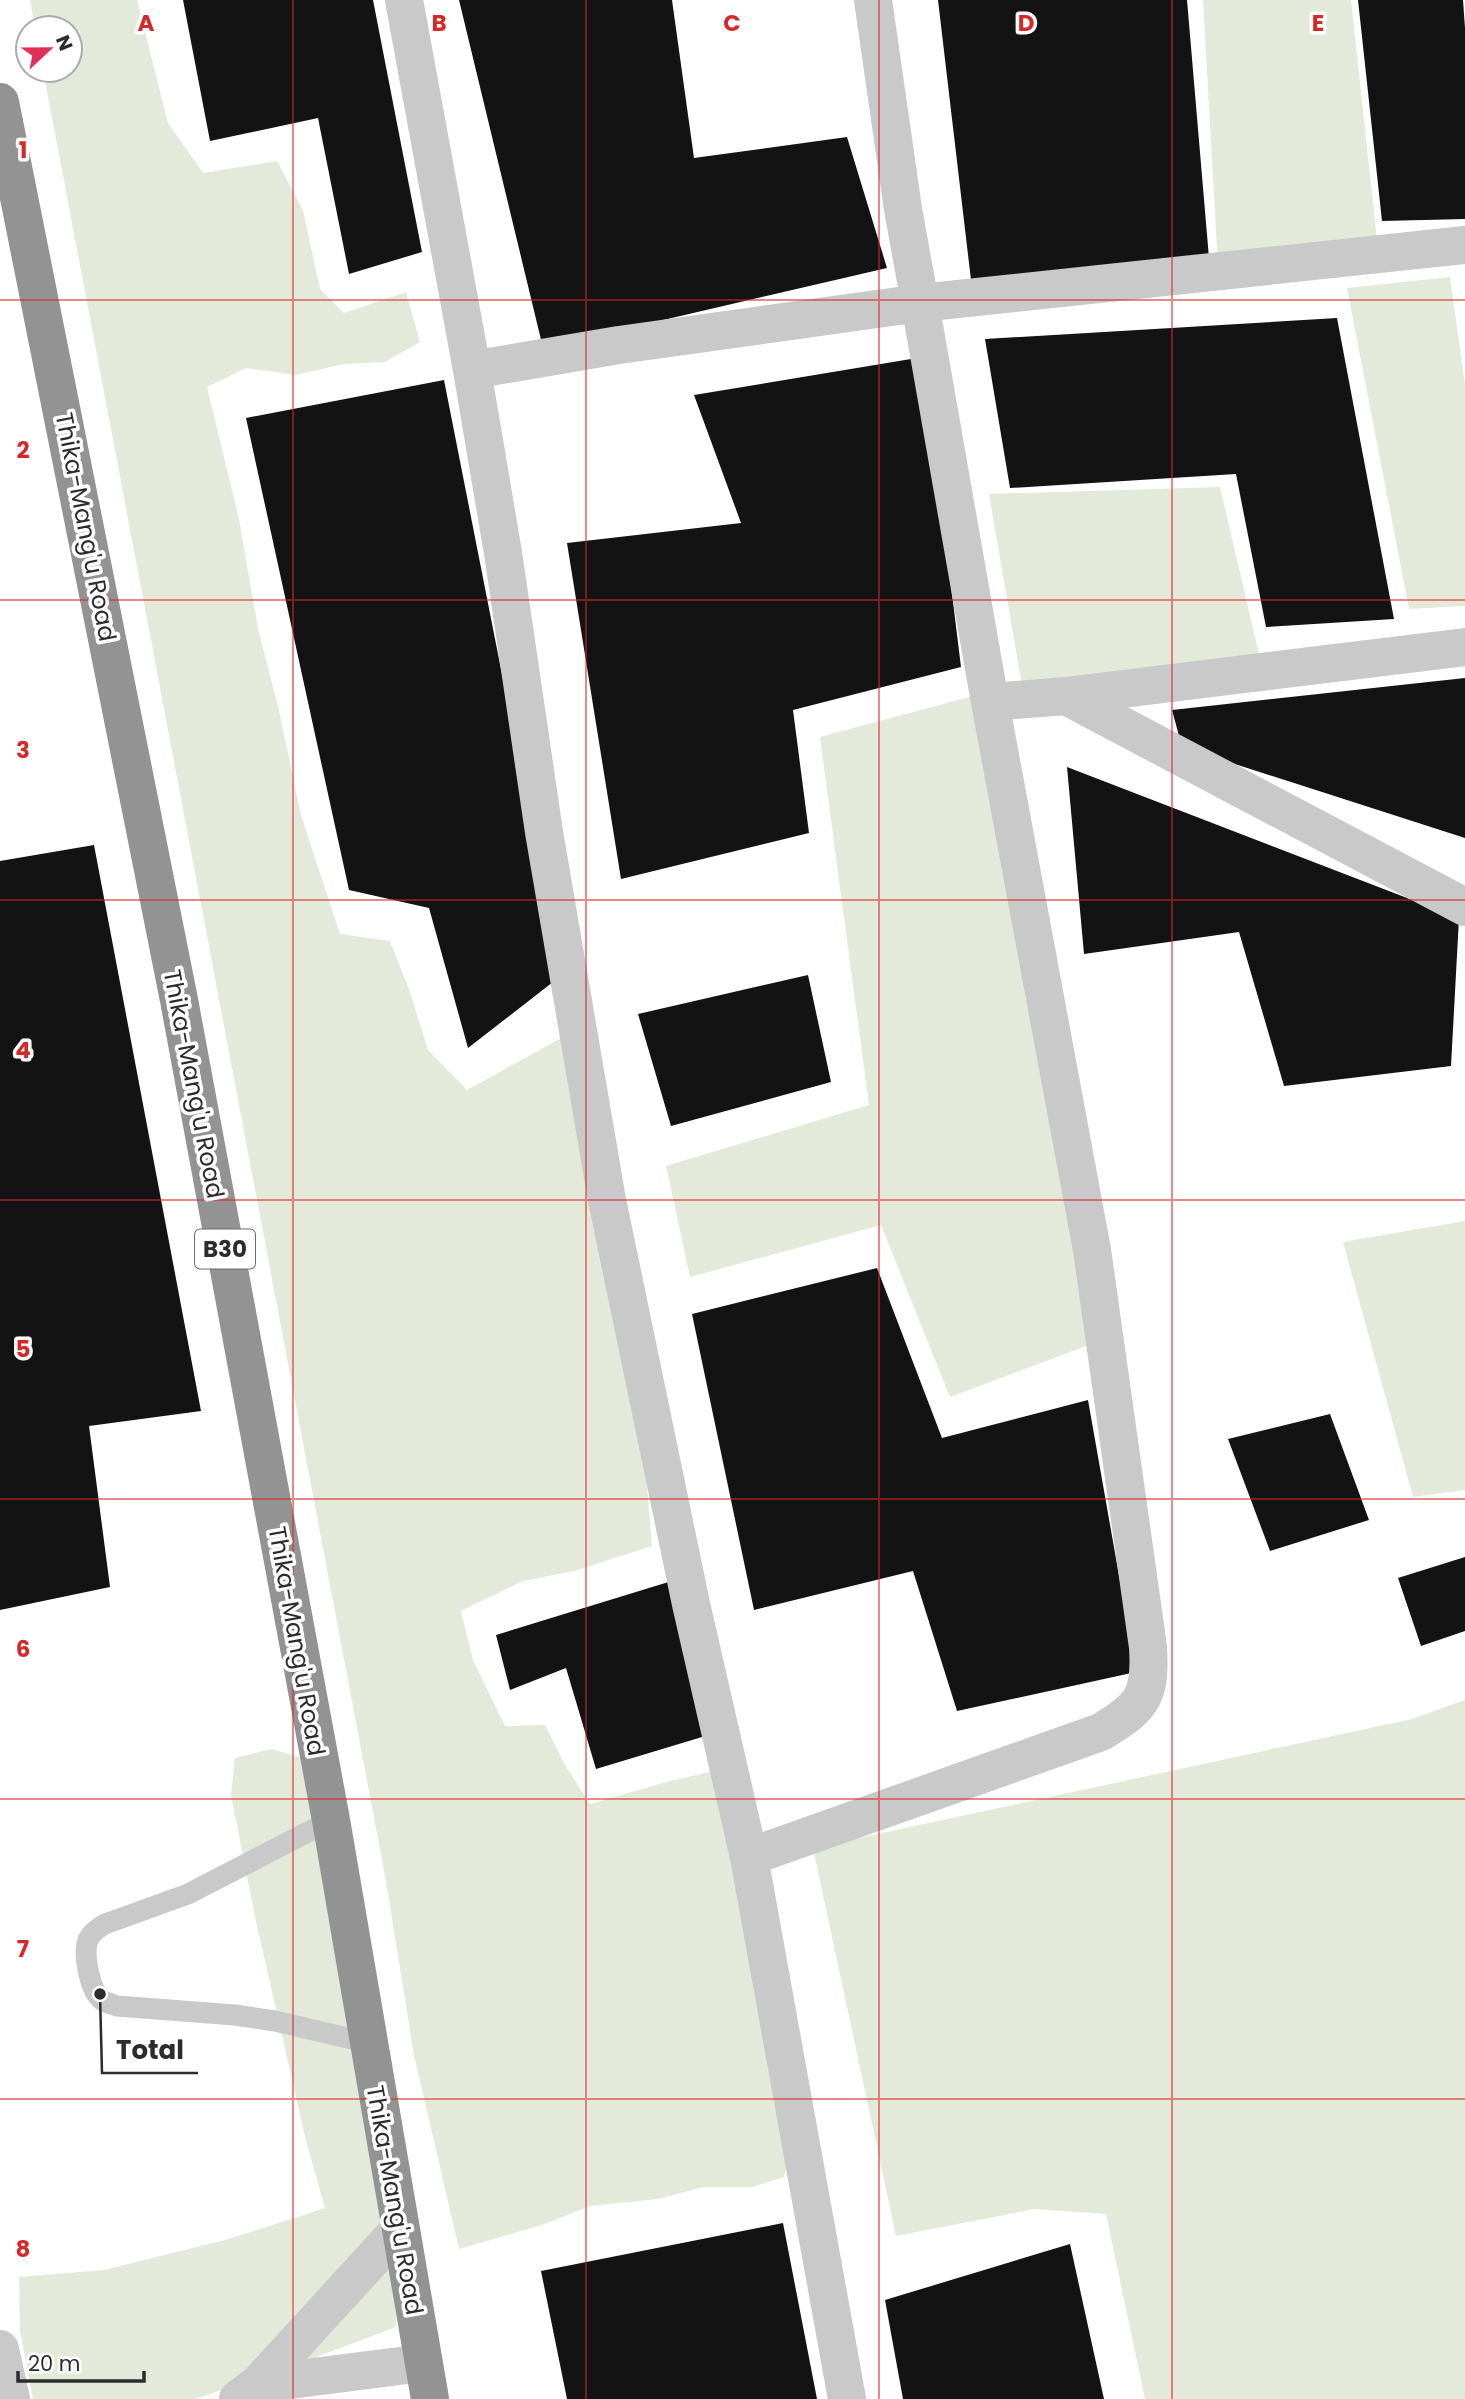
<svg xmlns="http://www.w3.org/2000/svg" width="1465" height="2399" font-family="Poppins,sans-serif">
	<rect width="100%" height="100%" fill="#fff"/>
	<path fill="#e4ead9" d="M 30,0 L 137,0 L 168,123 L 203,173 L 277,161 L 303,210 L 320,289 L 344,313 L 406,292 L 420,342 L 385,362 L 344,364 L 296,375 L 246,368 L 207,387 L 239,519 L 258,629 L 278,706 L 301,815 L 340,934 L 390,941 L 410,992 L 428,1050 L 467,1090 L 563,1037 L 643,1438 L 652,1546 L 574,1571 L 523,1581 L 461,1611 L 473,1660 L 505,1726 L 545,1725 L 565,1765 L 590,1804 L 670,1781 L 719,1770 L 793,2141 L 784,2177 L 752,2187 L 703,2187 L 658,2199 L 590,2206 L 545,2224 L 459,2249 L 414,2055 L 386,1881 L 43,70 L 70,70 L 70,28 L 35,28 Z
		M 1203,0 L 1351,0 L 1378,249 L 1218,266 Z
		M 1450,277 L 1465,385 L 1465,606 L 1409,609 L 1347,288 Z
		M 1220,487 L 1262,667 L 1024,697 L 989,494 Z
		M 973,696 L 1105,1339 L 950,1397 L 881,1225 L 690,1277 L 666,1166 L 869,1105 L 820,737 Z
		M 1465,1221 L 1465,1490 L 1413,1497 L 1343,1242 Z
		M 1465,1700 L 1465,2399 L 1145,2399 L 1106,2214 L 1034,2209 L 896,2236 L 813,1848 L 1412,1719 Z
		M 271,1749 L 302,1758 L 397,2278 L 396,2327 L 298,2364 L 195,2399 L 33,2399 L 20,2331 L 19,2277 L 104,2270 L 229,2239 L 325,2208 L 306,2141 L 255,1917 L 231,1795 L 235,1758 Z"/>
	<path fill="#131313" d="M 183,0 L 373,0 L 422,252 L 349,274 L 318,118 L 210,141 Z
		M 459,0 L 672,0 L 694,158 L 847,137 L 887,268 L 543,348 Z
		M 938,0 L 1187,0 L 1209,258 L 971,280 Z
		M 1358,0 L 1463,0 L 1465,28 L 1465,219 L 1382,221 Z
		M 1337,318 L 1394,619 L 1266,627 L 1236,474 L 1010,488 L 985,339 Z
		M 923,357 L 961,667 L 793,710 L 809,833 L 621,879 L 567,543 L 741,523 L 694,395 Z
		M 444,380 L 536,847 L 553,982 L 468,1048 L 429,908 L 349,890 L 246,418 Z
		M 1465,678 L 1465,838 L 1182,747 L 1172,710 Z
		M 1067,767 L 1459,918 L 1451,1066 L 1284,1086 L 1239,932 L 1084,954 Z
		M 94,845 L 201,1411 L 89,1426 L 110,1587 L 0,1610 L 0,861 Z
		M 808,975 L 831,1082 L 671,1126 L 638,1014 Z
		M 877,1268 L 942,1438 L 1088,1400 L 1136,1672 L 957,1711 L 913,1571 L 754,1610 L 692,1314 Z
		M 1330,1414 L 1369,1520 L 1270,1551 L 1228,1439 Z
		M 1465,1557 L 1465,1631 L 1421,1646 L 1398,1578 Z
		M 675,1580 L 712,1734 L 596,1769 L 566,1668 L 510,1690 L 496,1635 Z
		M 783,2223 L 817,2399 L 567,2399 L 541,2271 Z
		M 1070,2244 L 1104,2399 L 903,2399 L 885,2300 Z"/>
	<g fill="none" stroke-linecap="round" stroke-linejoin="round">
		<path stroke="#c9c9c9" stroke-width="21" d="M 331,1820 L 188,1894 L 105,1924 C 98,1928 89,1934 87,1943 C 84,1958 90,1991 102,2000 C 106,2003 112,2004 117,2006 L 235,2015 L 275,2021 L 369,2043"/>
		<path stroke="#c9c9c9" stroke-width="38" d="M 404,0 L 472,370
			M 1066,696 L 1465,907
			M 990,702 L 1066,696 L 1465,647
			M 749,1857 L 1101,1732 C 1143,1707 1151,1696 1148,1647 L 1092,1250 L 990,702 L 920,303 L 1465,245
			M 0,2349 L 11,2399
			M 258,2384 L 423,2363
			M 238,2399 L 258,2384 L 400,2229
			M 847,2399 L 749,1857 L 691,1604 L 607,1200 L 544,832 L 503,553 L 472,370 L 619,345 L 920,303 L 903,209 L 873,0"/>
		<path stroke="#939393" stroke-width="38" d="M 0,102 L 179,1000 L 331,1820 L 430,2399"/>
	</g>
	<path fill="none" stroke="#d62828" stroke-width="2" stroke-opacity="0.55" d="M 293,0 L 293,2399M 586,0 L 586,2399M 879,0 L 879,2399M 1172,0 L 1172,2399M 0,300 L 1465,300M 0,600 L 1465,600M 0,900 L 1465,900M 0,1200 L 1465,1200M 0,1499 L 1465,1499M 0,1799 L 1465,1799M 0,2099 L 1465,2099"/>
	<g text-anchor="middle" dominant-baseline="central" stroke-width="7" stroke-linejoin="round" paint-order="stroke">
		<rect fill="#fff" stroke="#6b6b6b" stroke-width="2" x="195" y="1229.5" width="60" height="39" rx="5"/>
		<g font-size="23" font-weight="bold" fill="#2c2c2c">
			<text x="225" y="1249">B30</text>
		</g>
		<g font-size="24" fill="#2c2c2c" stroke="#fff">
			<text transform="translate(86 527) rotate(79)">Thika-Mang'u Road</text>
			<text transform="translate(194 1084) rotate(79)">Thika-Mang'u Road</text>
			<text transform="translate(297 1641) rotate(80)">Thika-Mang'u Road</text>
			<text transform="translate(395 2200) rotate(80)">Thika-Mang'u Road</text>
		</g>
	</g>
	<g font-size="23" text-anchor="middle" font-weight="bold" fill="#d62828" stroke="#fff" stroke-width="7" stroke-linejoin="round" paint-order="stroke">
		<text x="146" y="31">A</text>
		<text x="439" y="31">B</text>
		<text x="732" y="31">C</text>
		<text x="1026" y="31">D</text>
		<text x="1318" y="31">E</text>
		<text x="23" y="158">1</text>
		<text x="23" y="458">2</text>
		<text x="23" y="758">3</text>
		<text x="23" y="1058">4</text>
		<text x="23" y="1357">5</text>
		<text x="23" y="1657">6</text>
		<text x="23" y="1957">7</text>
		<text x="23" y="2257">8</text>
	</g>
	<path fill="none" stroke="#2c2c2c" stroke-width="2.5" d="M100 1994L102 2073H198"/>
	<circle fill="#2c2c2c" stroke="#fff" stroke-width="2.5" cx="100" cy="1994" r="7"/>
	<g font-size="26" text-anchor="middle" font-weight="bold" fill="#2c2c2c" stroke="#fff" stroke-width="7" stroke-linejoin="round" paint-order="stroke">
		<text x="150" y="2059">Total</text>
	</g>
	<g transform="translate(49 49) rotate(68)"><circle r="33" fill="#ffffff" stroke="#ababab" stroke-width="2"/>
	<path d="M0-5L12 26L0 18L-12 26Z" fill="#e12f57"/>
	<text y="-10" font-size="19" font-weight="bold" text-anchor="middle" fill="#2c2c2c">N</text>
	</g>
	<path d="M18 2371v10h126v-10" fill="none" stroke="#2c2c2c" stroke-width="3.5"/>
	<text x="28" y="2371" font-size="21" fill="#2c2c2c" stroke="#ffffff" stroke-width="5" paint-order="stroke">20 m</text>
</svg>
